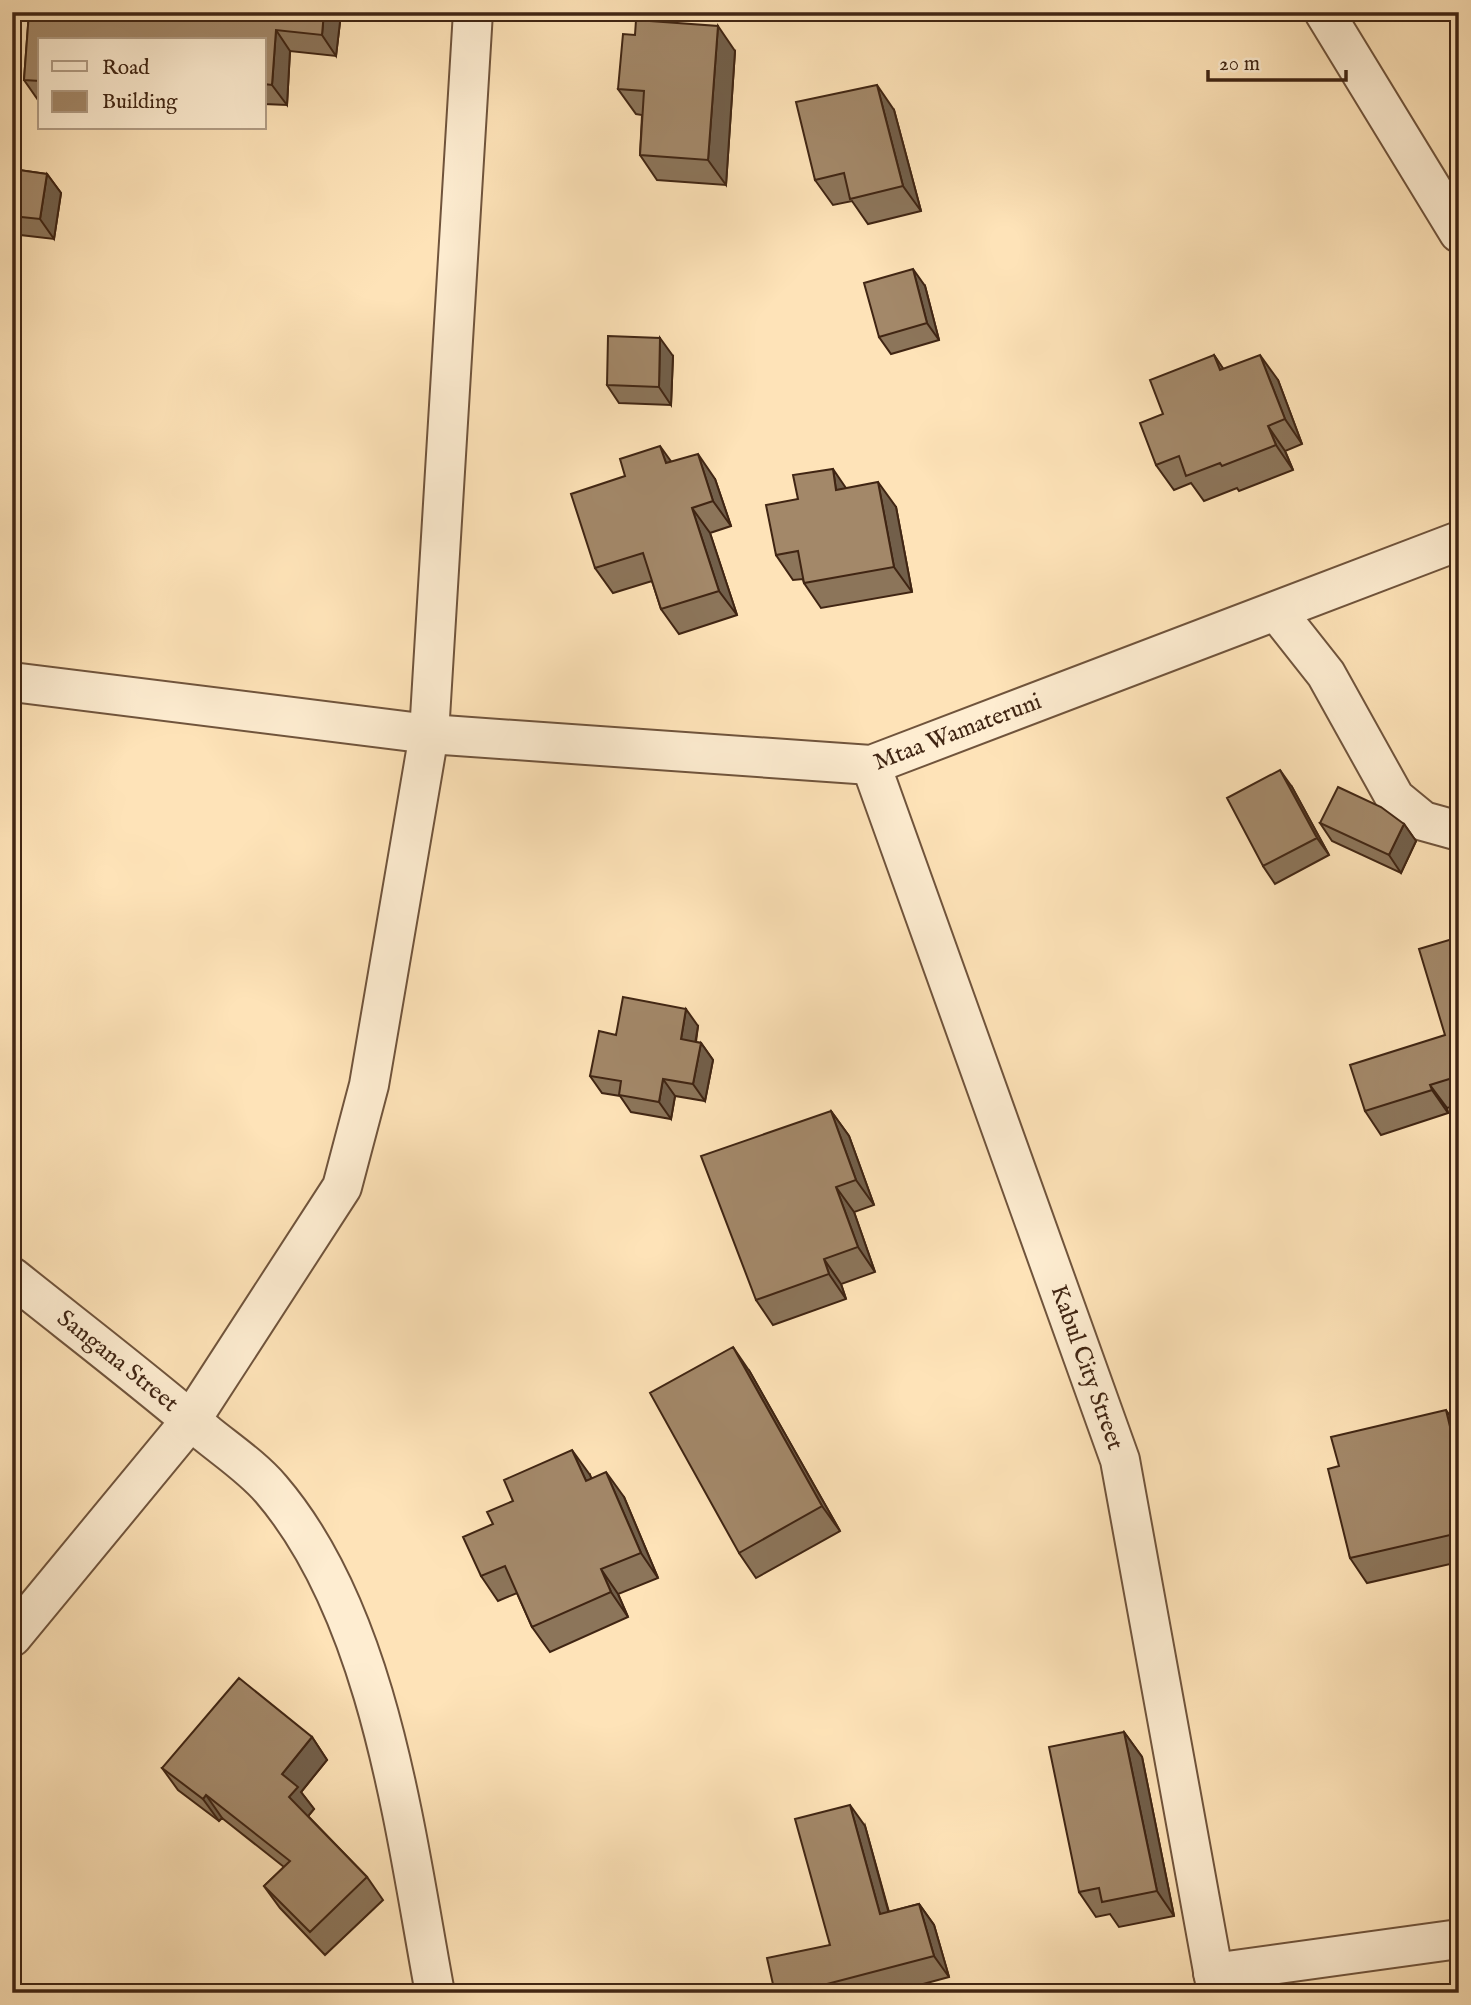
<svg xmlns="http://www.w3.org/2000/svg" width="1471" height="2005" font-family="'IM FELL English',serif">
	<rect width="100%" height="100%" fill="#fee3b8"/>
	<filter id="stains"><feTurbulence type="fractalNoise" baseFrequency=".00286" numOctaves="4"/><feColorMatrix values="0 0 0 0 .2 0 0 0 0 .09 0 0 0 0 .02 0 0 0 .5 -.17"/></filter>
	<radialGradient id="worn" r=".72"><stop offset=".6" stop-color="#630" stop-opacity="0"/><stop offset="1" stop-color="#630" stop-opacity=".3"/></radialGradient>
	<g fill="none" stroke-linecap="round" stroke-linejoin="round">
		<g stroke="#70543c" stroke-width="42">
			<g id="minor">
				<path d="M 1324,12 L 1459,233"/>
				<path d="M 1277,612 L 1326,674 L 1395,798 L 1423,821 L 1459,831"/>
				<path id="s1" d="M 12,682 L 429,734 L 871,765 L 1459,541"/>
				<path id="s2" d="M 871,765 L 1120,1460 L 1217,1993"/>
				<path id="s3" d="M 12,1277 C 77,1329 144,1380 207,1434 C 228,1451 253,1468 271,1489 C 380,1616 405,1832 435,1993"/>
				<path d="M 12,1637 L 191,1420 L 342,1187 L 369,1085 L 429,734 L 473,12"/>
				<path d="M 1213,1973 L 1459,1939"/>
			</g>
		</g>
		<use href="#minor" stroke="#feedd1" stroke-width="38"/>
	</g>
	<path fill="#8c755a" stroke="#402513" stroke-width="2" d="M 29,12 L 337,12 L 336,17 L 340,22 L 336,56 L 290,51 L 287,105 L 264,104 L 264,40 L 40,40 L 40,100 L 38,100 L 24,80 Z
		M 735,51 L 726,185 L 657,180 L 640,155 L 642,115 L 636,114 L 618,89 Z
		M 894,110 L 921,211 L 868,224 L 852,201 L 833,205 L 815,180 Z
		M 12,169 L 47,174 L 61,193 L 54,239 L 12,234 Z
		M 925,286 L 939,340 L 891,354 L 879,337 Z
		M 1214,355 L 1223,369 L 1278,380 L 1302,444 L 1285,451 L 1293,470 L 1239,491 L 1237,488 L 1204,501 L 1191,483 L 1174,490 L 1156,465 L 1163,414 Z
		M 673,356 L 671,405 L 619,403 L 607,385 Z
		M 671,462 L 715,479 L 731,526 L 710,533 L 737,615 L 679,634 L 661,609 L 652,581 L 613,593 L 595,568 Z
		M 846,488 L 896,507 L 912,592 L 821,608 L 804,583 L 803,579 L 793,580 L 776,555 L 798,499 Z
		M 1292,787 L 1329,855 L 1275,884 L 1263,866 Z
		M 1320,823 L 1404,824 L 1416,841 L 1401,873 L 1332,841 Z
		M 1459,937 L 1459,1105 L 1447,1108 L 1448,1113 L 1381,1135 L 1365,1111 L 1445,1035 Z
		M 698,1026 L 696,1042 L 701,1043 L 713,1060 L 705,1101 L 675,1096 L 671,1119 L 631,1112 L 620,1096 L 602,1093 L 590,1076 L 616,1035 Z
		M 831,1111 L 849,1136 L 874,1205 L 854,1212 L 875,1272 L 841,1284 L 846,1299 L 773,1325 L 756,1300 Z
		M 750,1372 L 840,1531 L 756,1578 L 739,1553 Z
		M 1459,1428 L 1459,1562 L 1367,1583 L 1350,1558 L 1339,1466 Z
		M 590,1475 L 591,1479 L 624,1497 L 658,1578 L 618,1594 L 628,1617 L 550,1652 L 532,1627 L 517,1593 L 498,1601 L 481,1576 Z
		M 1124,1732 L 1142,1757 L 1174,1916 L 1119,1927 L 1110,1914 L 1096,1917 L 1079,1892 Z
		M 312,1737 L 327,1760 L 301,1792 L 314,1809 L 308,1816 L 367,1877 L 383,1900 L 325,1955 L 280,1908 L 264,1886 L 284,1867 L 222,1818 L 219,1821 L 178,1790 L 162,1768 Z
		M 865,1826 L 889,1912 L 919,1904 L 934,1925 L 949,1977 L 890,1993 L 775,1993 L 830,1945 Z"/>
	<path fill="#725f4a" stroke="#402513" stroke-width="2" d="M 324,12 L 337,12 L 336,17 L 340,22 L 336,56 L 322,35 Z
		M 718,26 L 735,51 L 726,185 L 708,160 Z
		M 276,30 L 290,51 L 287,105 L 272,85 Z
		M 877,85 L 894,110 L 921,211 L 903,186 Z
		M 47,174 L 61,193 L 54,239 L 40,219 Z
		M 913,269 L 925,286 L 939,340 L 927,323 Z
		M 660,338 L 673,356 L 671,405 L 659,387 Z
		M 1214,355 L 1231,380 L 1220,370 Z
		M 1260,355 L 1278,380 L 1302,444 L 1285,419 Z
		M 1268,426 L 1285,451 L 1293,470 L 1276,445 Z
		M 660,446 L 678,471 L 666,463 Z
		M 698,454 L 715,479 L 731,526 L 713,501 Z
		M 833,469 L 850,494 L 836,490 Z
		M 878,482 L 896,507 L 912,592 L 894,567 Z
		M 692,508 L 710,533 L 737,615 L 719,591 Z
		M 1280,770 L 1292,787 L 1329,855 L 1317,838 Z
		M 1404,824 L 1416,841 L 1401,873 L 1389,855 Z
		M 686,1009 L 698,1026 L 693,1056 L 681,1039 Z
		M 701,1043 L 713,1060 L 705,1101 L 693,1084 Z
		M 663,1079 L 675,1096 L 671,1119 L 659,1102 Z
		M 1430,1085 L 1447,1108 L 1448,1113 L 1432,1090 Z
		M 831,1111 L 849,1136 L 874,1205 L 856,1180 Z
		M 836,1187 L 854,1212 L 875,1272 L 858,1247 Z
		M 824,1259 L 841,1284 L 846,1299 L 829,1274 Z
		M 733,1347 L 750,1372 L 840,1531 L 822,1506 Z
		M 1446,1410 L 1459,1428 L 1459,1464 Z
		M 572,1450 L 590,1475 L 603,1506 L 586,1481 Z
		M 606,1472 L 624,1497 L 658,1578 L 641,1553 Z
		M 601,1569 L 618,1594 L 628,1617 L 611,1592 Z
		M 1124,1732 L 1142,1757 L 1174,1916 L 1157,1891 Z
		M 312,1737 L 327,1760 L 301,1792 L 314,1809 L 305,1820 L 289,1797 L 282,1774 Z
		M 206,1795 L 222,1818 L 219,1821 L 203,1799 Z
		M 850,1805 L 865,1826 L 895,1936 L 880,1914 Z
		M 919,1904 L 934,1925 L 949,1977 L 934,1956 Z"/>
	<path fill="#a38869" stroke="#402513" stroke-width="2" d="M 29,12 L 324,12 L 322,35 L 276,30 L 272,85 L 264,84 L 264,40 L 40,40 L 40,81 L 24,80 Z
		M 636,20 L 718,26 L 708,160 L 640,155 L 644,91 L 618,89 L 623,34 L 635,35 Z
		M 877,85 L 903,186 L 850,199 L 844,173 L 815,180 L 796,102 Z
		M 12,169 L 47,174 L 40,219 L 12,216 Z
		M 913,269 L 927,323 L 879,337 L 864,283 Z
		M 608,336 L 660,338 L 659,387 L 607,385 Z
		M 1214,355 L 1220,370 L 1260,355 L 1285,419 L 1268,426 L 1276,445 L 1222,466 L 1220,463 L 1186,476 L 1179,456 L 1156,465 L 1140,423 L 1163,414 L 1150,380 Z
		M 660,446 L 666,463 L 698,454 L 713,501 L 692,508 L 719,591 L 661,609 L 643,553 L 595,568 L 571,494 L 625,476 L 620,459 Z
		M 833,469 L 836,490 L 878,482 L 894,567 L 804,583 L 798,551 L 776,555 L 766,505 L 798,499 L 793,475 Z
		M 1280,770 L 1317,838 L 1263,866 L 1227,798 Z
		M 1338,787 L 1381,807 L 1404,824 L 1389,855 L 1320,823 Z
		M 1459,937 L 1459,1076 L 1430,1085 L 1432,1090 L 1365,1111 L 1350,1065 L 1445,1035 L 1419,949 Z
		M 623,997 L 686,1009 L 681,1039 L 701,1043 L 693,1084 L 663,1079 L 659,1102 L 619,1095 L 621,1081 L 590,1076 L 599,1031 L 616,1035 Z
		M 831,1111 L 856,1180 L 836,1187 L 858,1247 L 824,1259 L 829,1274 L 756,1300 L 701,1156 Z
		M 733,1347 L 822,1506 L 739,1553 L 650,1393 Z
		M 1446,1410 L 1459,1464 L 1459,1533 L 1350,1558 L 1328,1469 L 1339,1466 L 1331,1437 Z
		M 572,1450 L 586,1481 L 606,1472 L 641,1553 L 601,1569 L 611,1592 L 532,1627 L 505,1566 L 481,1576 L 463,1537 L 493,1524 L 487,1512 L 513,1501 L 504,1480 Z
		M 239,1678 L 312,1737 L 282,1774 L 298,1787 L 289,1797 L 367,1877 L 310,1932 L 264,1886 L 290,1861 L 206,1795 L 203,1799 L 162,1768 Z
		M 1124,1732 L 1157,1891 L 1102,1902 L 1099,1888 L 1079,1892 L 1049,1747 Z
		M 850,1805 L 880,1914 L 919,1904 L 934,1956 L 827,1984 L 829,1993 L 775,1993 L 767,1958 L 830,1945 L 795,1819 Z
		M 299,1989 L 300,1993 L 287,1993 Z"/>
	<g text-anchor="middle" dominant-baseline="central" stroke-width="6" stroke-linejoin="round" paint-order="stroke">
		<g font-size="24" fill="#402513" stroke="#feedd1">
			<text stroke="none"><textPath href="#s1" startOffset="956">Mtaa Wamateruni</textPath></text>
			<text stroke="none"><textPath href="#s3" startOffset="135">Sangana Street</textPath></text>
			<text stroke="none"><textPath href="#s2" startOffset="640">Kabul City Street</textPath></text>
		</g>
	</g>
	<rect width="1471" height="2005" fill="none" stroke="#fee3b8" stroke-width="42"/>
	<rect x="14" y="14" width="1443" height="1977" fill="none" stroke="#402513" stroke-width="3.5"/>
	<rect x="21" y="21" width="1429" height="1963" fill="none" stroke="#402513" stroke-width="2"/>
	<rect x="38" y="38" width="228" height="91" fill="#feedd1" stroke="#b29d85" stroke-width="2"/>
	<rect x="52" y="61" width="35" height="10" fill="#feedd1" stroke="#b29d85" stroke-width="2"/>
	<text x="102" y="74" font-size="21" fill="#402513">Road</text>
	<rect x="52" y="91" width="35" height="21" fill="#a38869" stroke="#b29d85" stroke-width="2"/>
	<text x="102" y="108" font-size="21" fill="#402513">Building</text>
	<path d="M1208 70v10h138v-10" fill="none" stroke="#402513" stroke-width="3.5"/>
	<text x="1219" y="70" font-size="21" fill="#402513" stroke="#feedd1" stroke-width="5" paint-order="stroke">20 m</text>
	<rect width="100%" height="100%" filter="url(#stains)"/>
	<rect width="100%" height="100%" fill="url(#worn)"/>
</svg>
